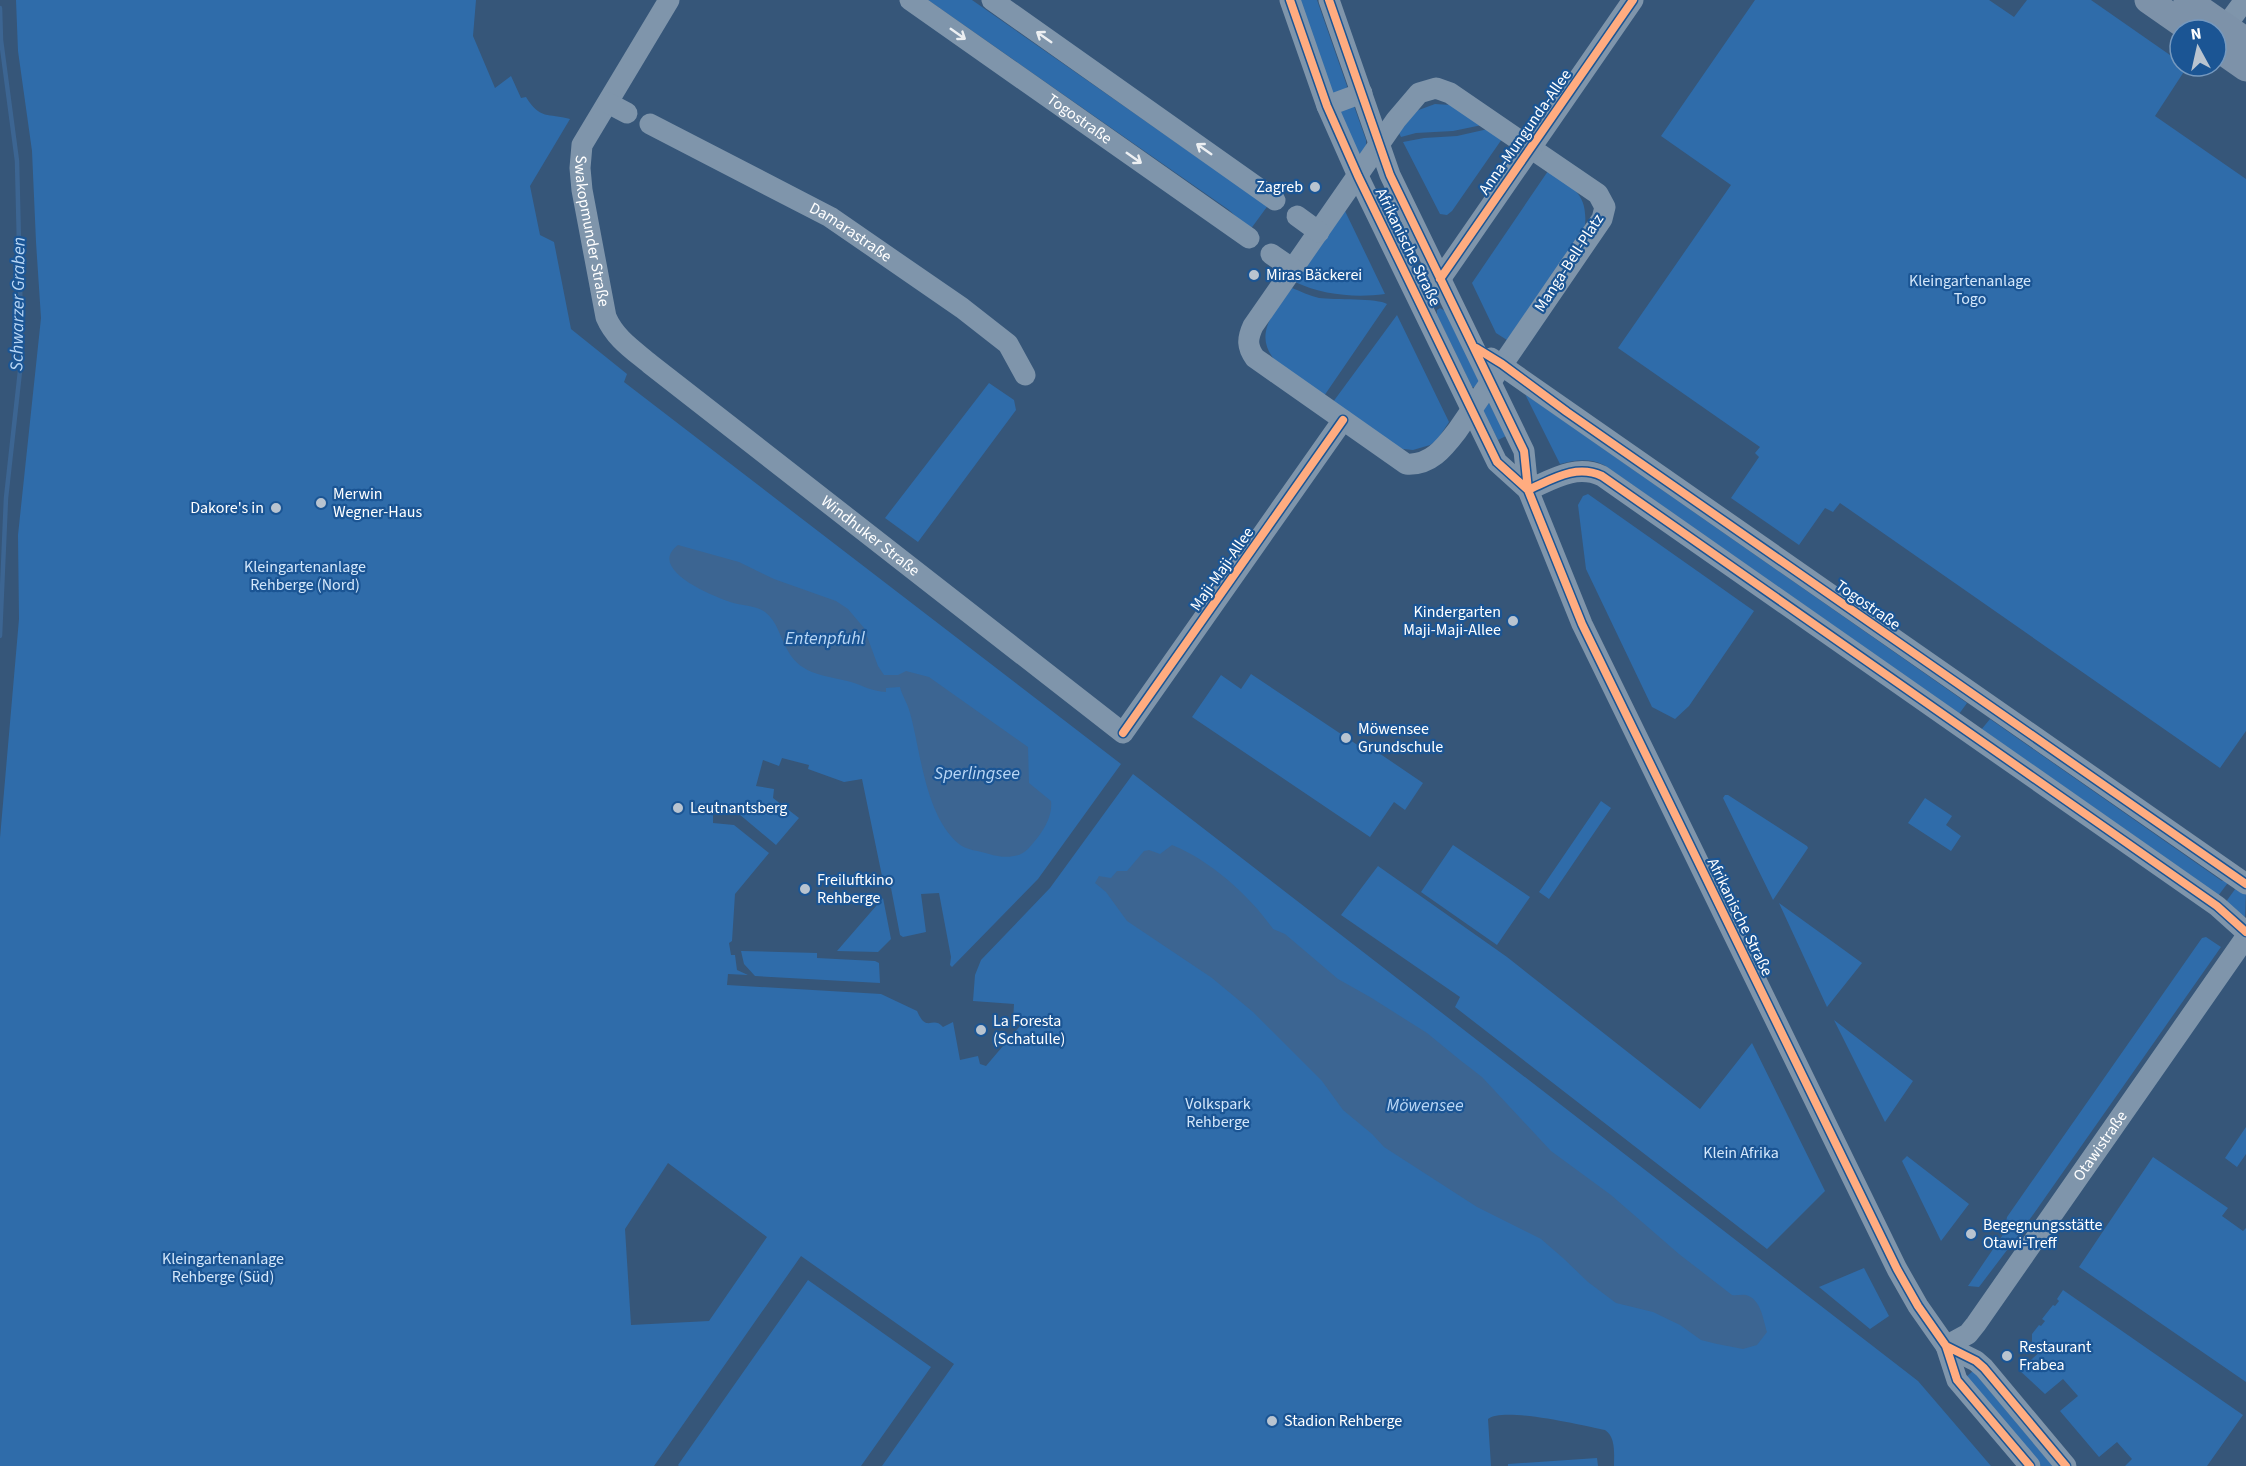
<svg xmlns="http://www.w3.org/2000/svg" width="2246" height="1466" font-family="'Source Sans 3',sans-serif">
	<rect width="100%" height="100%" fill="#365679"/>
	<path fill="#2f6caa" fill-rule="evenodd" d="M 16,0 L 476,0 L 473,36 L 495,88 L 511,76 L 521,98 L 526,97 C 540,120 548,113 570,119 L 530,186 L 540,235 L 554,242 L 571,329 L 627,374 L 624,382 L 1121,764 L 1038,879 L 952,967 L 950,965 L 951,957 L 939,893 L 921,894 L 926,932 L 903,937 L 900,935 L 891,888 L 889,887 L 887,876 L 882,876 L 862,779 L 844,782 L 808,769 L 809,765 L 782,758 L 779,766 L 763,760 L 756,786 L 774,789 L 773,798 L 799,818 L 776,845 L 739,814 L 713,811 L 713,823 L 734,825 L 769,853 L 735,894 L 732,941 L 729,943 L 731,955 L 735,955 L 737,970 L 748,975 L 728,974 L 727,985 L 881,994 L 917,1011 C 927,1034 932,1015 943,1027 L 953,1022 L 960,1060 L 978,1056 L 980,1064 L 986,1066 L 1020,1026 L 1017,1021 L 1013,1021 L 1014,1004 L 973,1001 L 975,975 L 981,960 L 1050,888 L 1133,774 L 1918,1381 L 1991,1466 L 1614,1466 C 1614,1454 1616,1437 1605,1430 C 1585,1426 1503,1406 1488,1419 L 1491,1466 L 882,1466 L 954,1364 L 801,1256 L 654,1466 L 0,1466 L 0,838 L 19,619 L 18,535 L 41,318 L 36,242 L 32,151 L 18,51 ZM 668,1163 L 767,1237 L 709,1321 L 631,1325 L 625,1229 Z
		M 928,0 L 972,0 L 1247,192 L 1269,204 L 1250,230 L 1229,210 Z
		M 1297,0 L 1317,0 L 1347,86 L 1346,90 L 1333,95 Z
		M 1755,0 L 1989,0 L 2014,17 L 2027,0 L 2091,0 L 2180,62 L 2180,66 L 2187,67 L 2155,116 L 2246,179 L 2246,731 L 2220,768 L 1840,503 L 1833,512 L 1825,508 L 1799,545 L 1731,498 L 1759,457 L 1755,453 L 1760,447 L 1618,348 L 1731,185 L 1661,136 Z
		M 1435,104 L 1451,105 L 1482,125 L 1453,131 L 1416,133 L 1401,137 L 1399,133 L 1416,111 Z
		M 1354,106 L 1366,140 L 1366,146 L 1359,156 L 1337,112 Z
		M 1488,129 L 1502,139 L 1452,211 L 1447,215 L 1440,214 L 1403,142 L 1424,138 L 1457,136 Z
		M 1548,171 C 1573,188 1588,193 1585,227 L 1507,340 L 1496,333 L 1472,283 Z
		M 1345,211 L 1385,294 C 1355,298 1323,295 1295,282 Z
		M 1292,288 C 1300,291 1310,296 1319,298 C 1334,300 1378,298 1387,304 L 1324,396 C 1300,379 1254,360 1268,324 C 1273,311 1284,299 1292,288 Z
		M 1440,308 L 1445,311 L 1479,381 L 1476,388 L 1472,387 L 1437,315 L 1437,310 Z
		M 1397,315 L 1449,422 L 1437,440 L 1430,445 L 1413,450 L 1403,449 L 1396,446 L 1333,402 Z
		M 989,383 L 1014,400 L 1016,410 L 918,542 L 885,518 Z
		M 1525,394 L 1967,703 L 1959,714 L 1604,465 C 1589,458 1576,460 1560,464 Z
		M 1489,403 L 1506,436 L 1498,440 L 1482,408 L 1482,404 Z
		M 1588,494 L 1754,611 L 1689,706 L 1675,719 L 1652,707 L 1586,569 L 1578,505 L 1583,496 Z
		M 1251,674 L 1365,750 L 1370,747 L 1423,783 L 1405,810 L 1394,802 L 1370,837 L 1192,717 L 1221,675 L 1241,689 Z
		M 1990,719 L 2222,881 L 2227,878 L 2230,880 L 2215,900 L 1981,730 Z
		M 1725,795 L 1728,795 L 1807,846 L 1808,848 L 1773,900 L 1723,798 Z
		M 1925,798 L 1952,816 L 1946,825 L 1961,836 L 1951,851 L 1908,823 Z
		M 1601,801 L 1611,808 L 1549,899 L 1539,892 Z
		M 1453,845 L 1530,897 L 1497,945 L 1421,892 Z
		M 1378,866 L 1507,957 L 1700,1109 L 1752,1043 L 1825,1191 L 1767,1249 L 1455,1007 L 1460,997 L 1341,915 Z
		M 2238,885 L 2246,890 L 2245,917 L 2223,906 Z
		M 883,898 L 891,939 L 878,952 L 837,951 Z
		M 1779,903 L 1862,963 L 1827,1007 Z
		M 2206,937 L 2221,947 L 2023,1229 L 1979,1287 L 1968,1286 L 2004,1233 L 2007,1217 L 2202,938 Z
		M 741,951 L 817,953 L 817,958 L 875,961 L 879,963 L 880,983 L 755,976 L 744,964 Z
		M 1834,1020 L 1913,1081 L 1885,1122 Z
		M 2246,1127 L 2246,1154 L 2237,1167 L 2225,1158 Z
		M 1907,1156 L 1969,1204 L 1941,1241 L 1902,1161 Z
		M 2153,1157 L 2228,1208 L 2222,1216 L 2243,1231 L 2246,1228 L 2246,1382 L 2079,1267 Z
		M 1864,1268 L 1889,1316 L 1870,1329 L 1819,1287 Z
		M 808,1280 L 931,1367 L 861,1466 L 679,1466 L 678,1465 Z
		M 2063,1290 L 2243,1415 L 2207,1466 L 2125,1466 L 2132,1459 L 2117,1442 L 2099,1457 L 2060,1411 L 2078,1396 L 2063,1379 L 2045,1394 L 2019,1370 L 2040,1352 L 2032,1343 L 2032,1334 L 2039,1325 L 2041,1326 L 2045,1321 L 2042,1319 L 2053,1305 L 2055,1306 L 2059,1301 L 2057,1299 Z
		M 1973,1371 L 2053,1466 L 2041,1466 L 1966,1377 Z
		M 1597,1458 L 1598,1466 L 1508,1466 L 1508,1464 Z"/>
	<path fill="#3c6592" d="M 678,545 L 739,562 L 774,579 L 836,601 L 848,609 L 864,628 L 878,666 L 884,675 L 898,675 L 906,671 L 929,677 L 1028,747 L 1029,783 L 1051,801 C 1053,819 1040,836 1028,849 C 1018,859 1002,858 989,854 C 980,851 966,850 959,844 C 925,816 921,752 910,713 C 908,704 902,696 900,687 L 886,688 L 886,692 C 871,691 864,686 851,682 C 826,675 802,676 788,651 C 780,638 778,622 765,612 C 755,605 742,606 730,602 C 712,596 646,569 678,545 Z
		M 1172,845 C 1210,860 1250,896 1273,929 L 1285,934 L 1338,979 L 1370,997 L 1427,1033 L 1460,1060 L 1482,1077 L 1551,1151 L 1611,1195 L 1679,1254 L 1732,1295 C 1737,1296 1741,1294 1746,1295 C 1761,1299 1763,1319 1767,1332 L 1757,1345 L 1743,1349 L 1717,1344 L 1701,1340 L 1680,1325 L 1653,1312 L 1616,1303 L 1588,1282 L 1563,1258 L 1541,1239 L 1477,1207 L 1384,1147 L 1372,1134 L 1343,1110 L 1322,1081 L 1253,1012 L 1212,978 L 1127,921 L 1106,892 L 1095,883 L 1099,876 L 1111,878 L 1117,871 L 1127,871 L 1144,851 L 1149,850 L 1160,854 Z"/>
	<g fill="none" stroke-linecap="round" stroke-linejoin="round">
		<path stroke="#3c6592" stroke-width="4.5" d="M 0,8 L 1,40 L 17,161 L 21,326 L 21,362 L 6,498 L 0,636"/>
		<g stroke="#7f95ab" stroke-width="21">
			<path id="s1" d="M 669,0 L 582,145 L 580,168 L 582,190 L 606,317 C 615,338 632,349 650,364 L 1123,733 L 1343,420"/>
			<path id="s2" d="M 910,0 L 1249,238"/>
			<path d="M 992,0 L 1275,200"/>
			<path d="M 1290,0 L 1327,106 L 1358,176 L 1497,462 L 1528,490"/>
			<path d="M 1329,0 L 1390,175 L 1524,451 L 1528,490 L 1582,624 L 1897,1269 L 1918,1306 L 1946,1346 L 1957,1380 L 2030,1466"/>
			<path d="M 2225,27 L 2245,0"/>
			<path d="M 1436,88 L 1450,93 L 1598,194 L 1605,207 L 1602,219 L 1457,431 C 1444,448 1430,466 1406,464 L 1255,358 C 1247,347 1247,339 1253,326 L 1396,120 L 1419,93 Z"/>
			<path d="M 608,103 L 627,113"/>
			<path d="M 1327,106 L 1362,93"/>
			<path id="s3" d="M 650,124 L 830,217 L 962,308 L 1008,344 L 1025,375"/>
			<path d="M 1297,216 L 1319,232"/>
			<path d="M 1271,254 L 1293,269"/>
			<path d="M 1434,288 L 1633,0"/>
			<path d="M 1491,358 L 2246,884"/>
			<path d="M 1528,490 C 1553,479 1576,464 1602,476 L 2217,906 L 2246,932"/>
			<path id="s4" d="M 1946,1346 L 1968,1334 L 1976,1324 L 2246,937"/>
			<path d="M 1946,1346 L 1976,1361 L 1984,1368 L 2066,1466"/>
		</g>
		<path stroke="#7d92a9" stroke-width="27" d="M 2148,0 L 2191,30
			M 2187,0 L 2246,41
			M 2216,47 L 2246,68"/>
		<g stroke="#1b5594" stroke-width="11">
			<path id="cycleway" d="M 1290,0 L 1327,106 L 1358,176 L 1497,462 L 1528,490
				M 1329,0 L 1390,175 L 1524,451 L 1528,490 L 1582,624 L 1897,1269 L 1918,1306 L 1946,1346 L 1957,1380 L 2030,1466
				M 1440,279 L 1633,0
				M 1476,348 L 1502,364 L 1567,412 L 2246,884
				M 1528,490 C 1553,479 1576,464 1602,476 L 2217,906 L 2246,932
				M 1123,733 L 1343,420
				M 1946,1346 L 1976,1361 L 1984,1368 L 2066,1466"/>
		</g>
		<use href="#cycleway" stroke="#ffac80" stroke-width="8"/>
	</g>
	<defs><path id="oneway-shaft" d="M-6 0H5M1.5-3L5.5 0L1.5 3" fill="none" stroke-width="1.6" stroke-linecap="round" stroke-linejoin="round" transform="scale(1.5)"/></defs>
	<g stroke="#eceff2">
		<use href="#oneway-shaft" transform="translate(958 34) rotate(35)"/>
		<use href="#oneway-shaft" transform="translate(1044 37) rotate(-145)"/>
		<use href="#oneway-shaft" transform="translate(1204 149) rotate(-145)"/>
		<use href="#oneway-shaft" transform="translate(1134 158) rotate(35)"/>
	</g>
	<g fill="#b9c4d0" stroke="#1b5594" stroke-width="2">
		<circle cx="1315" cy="187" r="6"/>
		<circle cx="1254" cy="275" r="6"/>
		<circle cx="321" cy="503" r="6"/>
		<circle cx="276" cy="508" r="6"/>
		<circle cx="1513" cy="621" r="6"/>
		<circle cx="1346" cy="738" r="6"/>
		<circle cx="678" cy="808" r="6"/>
		<circle cx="805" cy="889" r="6"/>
		<circle cx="981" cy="1030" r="6"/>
		<circle cx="1971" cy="1234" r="6"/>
		<circle cx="2007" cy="1356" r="6"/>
		<circle cx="1272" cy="1421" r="6"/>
	</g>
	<g text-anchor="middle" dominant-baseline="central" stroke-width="4.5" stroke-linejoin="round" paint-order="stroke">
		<g font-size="16" fill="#fff" stroke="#1b5594">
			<text stroke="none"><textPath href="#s2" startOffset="207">Togostraße</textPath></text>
			<text transform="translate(1525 132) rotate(-55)">Anna-Mungunda-Allee</text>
			<text stroke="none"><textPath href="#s1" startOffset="256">Swakopmunder Straße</textPath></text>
			<text stroke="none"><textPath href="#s3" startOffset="228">Damarastraße</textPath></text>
			<text transform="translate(1408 247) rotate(64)">Afrikanische Straße</text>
			<text transform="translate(1569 263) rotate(-57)">Manga-Bell-Platz</text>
			<text stroke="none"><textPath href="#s1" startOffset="688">Windhuker Straße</textPath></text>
			<text transform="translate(1222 569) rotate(-55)">Maji-Maji-Allee</text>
			<text transform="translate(1868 605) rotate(35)">Togostraße</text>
			<text transform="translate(1740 917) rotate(64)">Afrikanische Straße</text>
			<text stroke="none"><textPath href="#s4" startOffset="255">Otawistraße</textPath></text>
		</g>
		<g font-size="16" fill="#fff" stroke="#1b5594" text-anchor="start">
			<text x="1303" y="187" text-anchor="end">Zagreb</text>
			<text x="1266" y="275">Miras Bäckerei</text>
			<text x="333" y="494">Merwin<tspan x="333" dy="18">Wegner-Haus</tspan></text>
			<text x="264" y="508" text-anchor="end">Dakore's in</text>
			<text x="1501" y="612" text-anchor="end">Kindergarten<tspan x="1501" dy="18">Maji-Maji-Allee</tspan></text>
			<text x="1358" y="729">Möwensee<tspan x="1358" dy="18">Grundschule</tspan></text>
			<text x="690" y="808">Leutnantsberg</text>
			<text x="817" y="880">Freiluftkino<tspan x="817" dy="18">Rehberge</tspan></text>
			<text x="993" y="1021">La Foresta<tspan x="993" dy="18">(Schatulle)</tspan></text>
			<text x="1983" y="1225">Begegnungsstätte<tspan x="1983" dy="18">Otawi-Treff</tspan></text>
			<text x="2019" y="1347">Restaurant<tspan x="2019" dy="18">Frabea</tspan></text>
			<text x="1284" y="1421">Stadion Rehberge</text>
		</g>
		<g font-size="16" fill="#d3e7fb" stroke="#1b5594">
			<text x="1970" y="281">Kleingartenanlage<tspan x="1970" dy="18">Togo</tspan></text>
			<text x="305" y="567">Kleingartenanlage<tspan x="305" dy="18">Rehberge (Nord)</tspan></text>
			<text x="1218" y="1104">Volkspark<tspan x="1218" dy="18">Rehberge</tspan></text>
			<text x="1741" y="1153">Klein Afrika</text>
			<text x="223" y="1259">Kleingartenanlage<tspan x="223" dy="18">Rehberge (Süd)</tspan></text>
		</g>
		<g font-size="18" font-style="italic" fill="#b9d7f6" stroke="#1b5594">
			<text transform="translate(18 304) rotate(-89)">Schwarzer Graben</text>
			<text x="825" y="638">Entenpfuhl</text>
			<text x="977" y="773">Sperlingsee</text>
			<text x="1425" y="1105">Möwensee</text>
		</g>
	</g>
	<g transform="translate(2198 48) rotate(352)"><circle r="28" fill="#1b5594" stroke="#7699bf" stroke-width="1.5"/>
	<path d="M0-4.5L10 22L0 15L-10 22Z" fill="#b9c4d0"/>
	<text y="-9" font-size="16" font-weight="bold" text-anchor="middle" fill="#ffffff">N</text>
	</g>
</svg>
